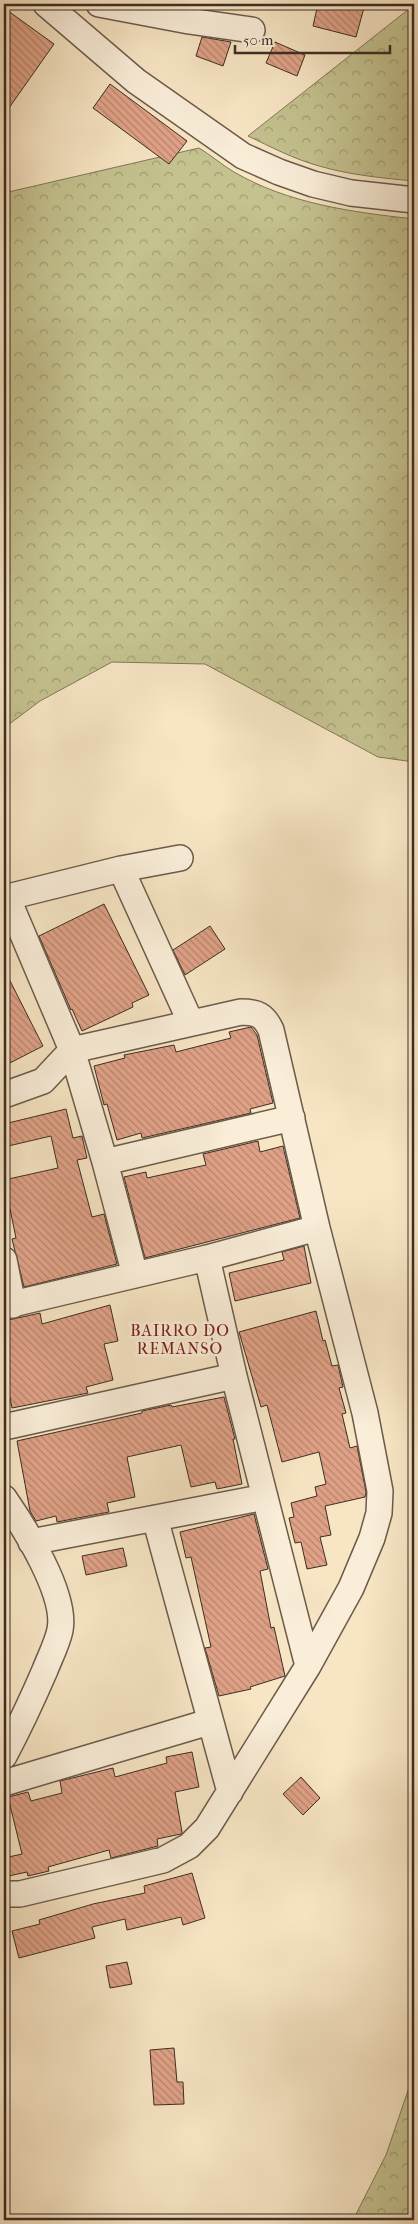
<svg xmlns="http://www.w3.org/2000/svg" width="418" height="2224" font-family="'IM FELL French Canon',serif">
	<defs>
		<pattern id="forest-crowns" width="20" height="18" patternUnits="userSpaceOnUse" patternTransform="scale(1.25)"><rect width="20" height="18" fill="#c4c28f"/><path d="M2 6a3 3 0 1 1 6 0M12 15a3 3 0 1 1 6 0" fill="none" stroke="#a09e74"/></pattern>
		<pattern id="building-back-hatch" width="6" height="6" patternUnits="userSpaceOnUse" patternTransform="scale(1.25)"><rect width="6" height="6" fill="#e0a287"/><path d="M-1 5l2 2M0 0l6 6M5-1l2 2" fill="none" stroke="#b7846e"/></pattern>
	</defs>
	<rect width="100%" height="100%" fill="#f7e5c4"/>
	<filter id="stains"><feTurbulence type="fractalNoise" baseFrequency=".004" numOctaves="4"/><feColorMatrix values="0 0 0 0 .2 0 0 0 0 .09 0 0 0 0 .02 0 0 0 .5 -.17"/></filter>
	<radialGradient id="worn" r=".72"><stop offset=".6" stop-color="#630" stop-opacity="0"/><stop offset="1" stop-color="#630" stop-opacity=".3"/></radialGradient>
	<path fill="url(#forest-crowns)" stroke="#807859" d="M 414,5 L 414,181 C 382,178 350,175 319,166 C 294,159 271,147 248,136 Z
		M 199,148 C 211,155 222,165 234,172 C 289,204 352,212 414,219 L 414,762 L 378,757 L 205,664 L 112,662 L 40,701 L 4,728 L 4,193 Z
		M 414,2073 L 414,2220 L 353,2220 L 386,2155 Z"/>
	<path fill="url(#building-back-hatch)" stroke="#3d2d23" d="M 318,4 L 365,4 L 356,37 L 313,26 Z
		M 4,8 L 54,44 L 4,115 Z
		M 202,37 L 231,42 L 223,66 L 196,56 Z
		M 275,42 L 305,55 L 297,76 L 266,63 Z
		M 110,84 L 187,141 L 169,164 L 93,108 Z
		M 104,904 L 149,995 L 132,1003 L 133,1007 L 82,1031 L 72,1009 L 71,1010 L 39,936 Z
		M 210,926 L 225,949 L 185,975 L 173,950 Z
		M 4,969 L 43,1046 L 4,1066 Z
		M 251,1027 L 257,1035 L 273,1103 L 250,1109 L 251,1113 L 142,1138 L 141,1133 L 117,1140 L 107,1104 L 104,1105 L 94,1066 L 125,1058 L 124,1055 L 174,1045 L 176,1052 L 231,1038 L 229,1032 Z
		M 66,1109 L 73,1138 L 82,1136 L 87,1158 L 77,1160 L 92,1217 L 104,1214 L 117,1264 L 24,1287 L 12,1239 L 16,1238 L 4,1180 L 58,1168 L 51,1136 L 4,1147 L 4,1124 Z
		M 258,1141 L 260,1152 L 283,1146 L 300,1218 L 145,1258 L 124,1177 L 146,1172 L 147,1178 L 206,1165 L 203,1154 Z
		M 304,1246 L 311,1283 L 235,1301 L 229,1273 L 284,1260 L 282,1252 Z
		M 110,1305 L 118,1341 L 104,1344 L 113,1380 L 86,1387 L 88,1393 L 12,1408 L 4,1369 L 4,1321 L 40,1313 L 42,1324 Z
		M 316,1311 L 323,1341 L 325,1340 L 332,1366 L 338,1365 L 343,1387 L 339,1388 L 346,1413 L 342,1414 L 350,1448 L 357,1446 L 366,1492 L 365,1497 L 325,1506 L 331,1535 L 320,1537 L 327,1565 L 307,1569 L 301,1542 L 295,1543 L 289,1518 L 294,1517 L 291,1503 L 317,1496 L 315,1487 L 326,1484 L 319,1452 L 282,1462 L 267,1405 L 261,1407 L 239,1332 Z
		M 224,1397 L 235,1439 L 233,1439 L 242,1484 L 217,1489 L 215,1482 L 191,1487 L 181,1445 L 127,1457 L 135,1497 L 107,1503 L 109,1512 L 57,1522 L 56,1516 L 36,1521 L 30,1511 L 17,1441 L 142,1413 L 142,1411 L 171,1405 L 172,1407 Z
		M 254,1514 L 268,1569 L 260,1571 L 271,1628 L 274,1627 L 285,1676 L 250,1687 L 251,1689 L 219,1696 L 205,1648 L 211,1647 L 191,1557 L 186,1558 L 180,1532 Z
		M 123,1548 L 127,1566 L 86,1575 L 82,1556 Z
		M 192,1752 L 199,1787 L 175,1792 L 182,1832 L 181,1834 L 157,1839 L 158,1846 L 111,1858 L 109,1850 L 48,1867 L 49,1871 L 28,1876 L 27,1872 L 4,1877 L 4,1858 L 22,1854 L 8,1797 L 28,1792 L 31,1801 L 62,1793 L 60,1781 L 113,1768 L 115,1777 L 167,1763 L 166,1757 Z
		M 301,1777 L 320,1798 L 303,1815 L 283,1794 Z
		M 192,1873 L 205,1918 L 183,1925 L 181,1917 L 127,1930 L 125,1919 L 92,1927 L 95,1938 L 19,1958 L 12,1931 L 40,1924 L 39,1920 L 93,1904 L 145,1893 L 144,1886 Z
		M 127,1962 L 132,1984 L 110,1988 L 106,1966 Z
		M 174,2048 L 177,2082 L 183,2082 L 184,2104 L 154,2105 L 150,2050 Z"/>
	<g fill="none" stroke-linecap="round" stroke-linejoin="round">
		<g stroke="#6c5b4b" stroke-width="28">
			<path id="street" d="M 46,4 L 136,81 L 243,156 L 279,172 L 313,184 L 351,193 L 414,200
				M 99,4 L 189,21 L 252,30
				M 121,869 L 191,1023
				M 7,897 L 72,1050 L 105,1162 L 135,1275
				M 4,898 L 121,869 L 180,858
				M 4,1095 L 43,1081 L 72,1050 L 241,1012 C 257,1012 264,1015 271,1030 L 317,1228 L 365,1413 L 380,1491 L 379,1513 L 372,1538 L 351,1588 L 308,1666 L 207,1828 L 189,1846 L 163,1860 L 20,1894 L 4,1894
				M 105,1162 L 292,1118
				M 207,1258 L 234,1376 L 308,1666
				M 4,1260 L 13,1305
				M 4,1306 L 207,1258 L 317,1228
				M 4,1427 L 234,1376
				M 4,1498 C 24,1527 67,1594 60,1630 C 57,1644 50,1657 45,1670 C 32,1700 19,1728 4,1756
				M 155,1518 L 230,1792
				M 31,1542 L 265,1497
				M 4,1783 L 209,1722"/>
		</g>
		<use href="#street" stroke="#faeed9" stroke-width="25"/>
	</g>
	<g text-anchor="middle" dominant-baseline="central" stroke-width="5" stroke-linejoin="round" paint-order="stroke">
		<g font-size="16" letter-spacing="1" fill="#7a1f14" stroke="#faeed9">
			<text x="180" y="1330">BAIRRO DO<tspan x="180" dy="18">REMANSO</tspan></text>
		</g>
	</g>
	<rect width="418" height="2224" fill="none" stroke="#f7e5c4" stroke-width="20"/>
	<rect x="5" y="5" width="408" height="2214" fill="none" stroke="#3d2d23" stroke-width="2.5"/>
	<rect x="10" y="10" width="398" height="2204" fill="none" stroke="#3d2d23"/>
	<path d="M235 45v8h155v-8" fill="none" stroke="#3d2d23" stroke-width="2.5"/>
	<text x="243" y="45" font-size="15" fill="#3d2d23" stroke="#faeed9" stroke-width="4" paint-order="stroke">50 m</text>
	<rect width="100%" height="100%" filter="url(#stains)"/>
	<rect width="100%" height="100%" fill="url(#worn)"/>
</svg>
